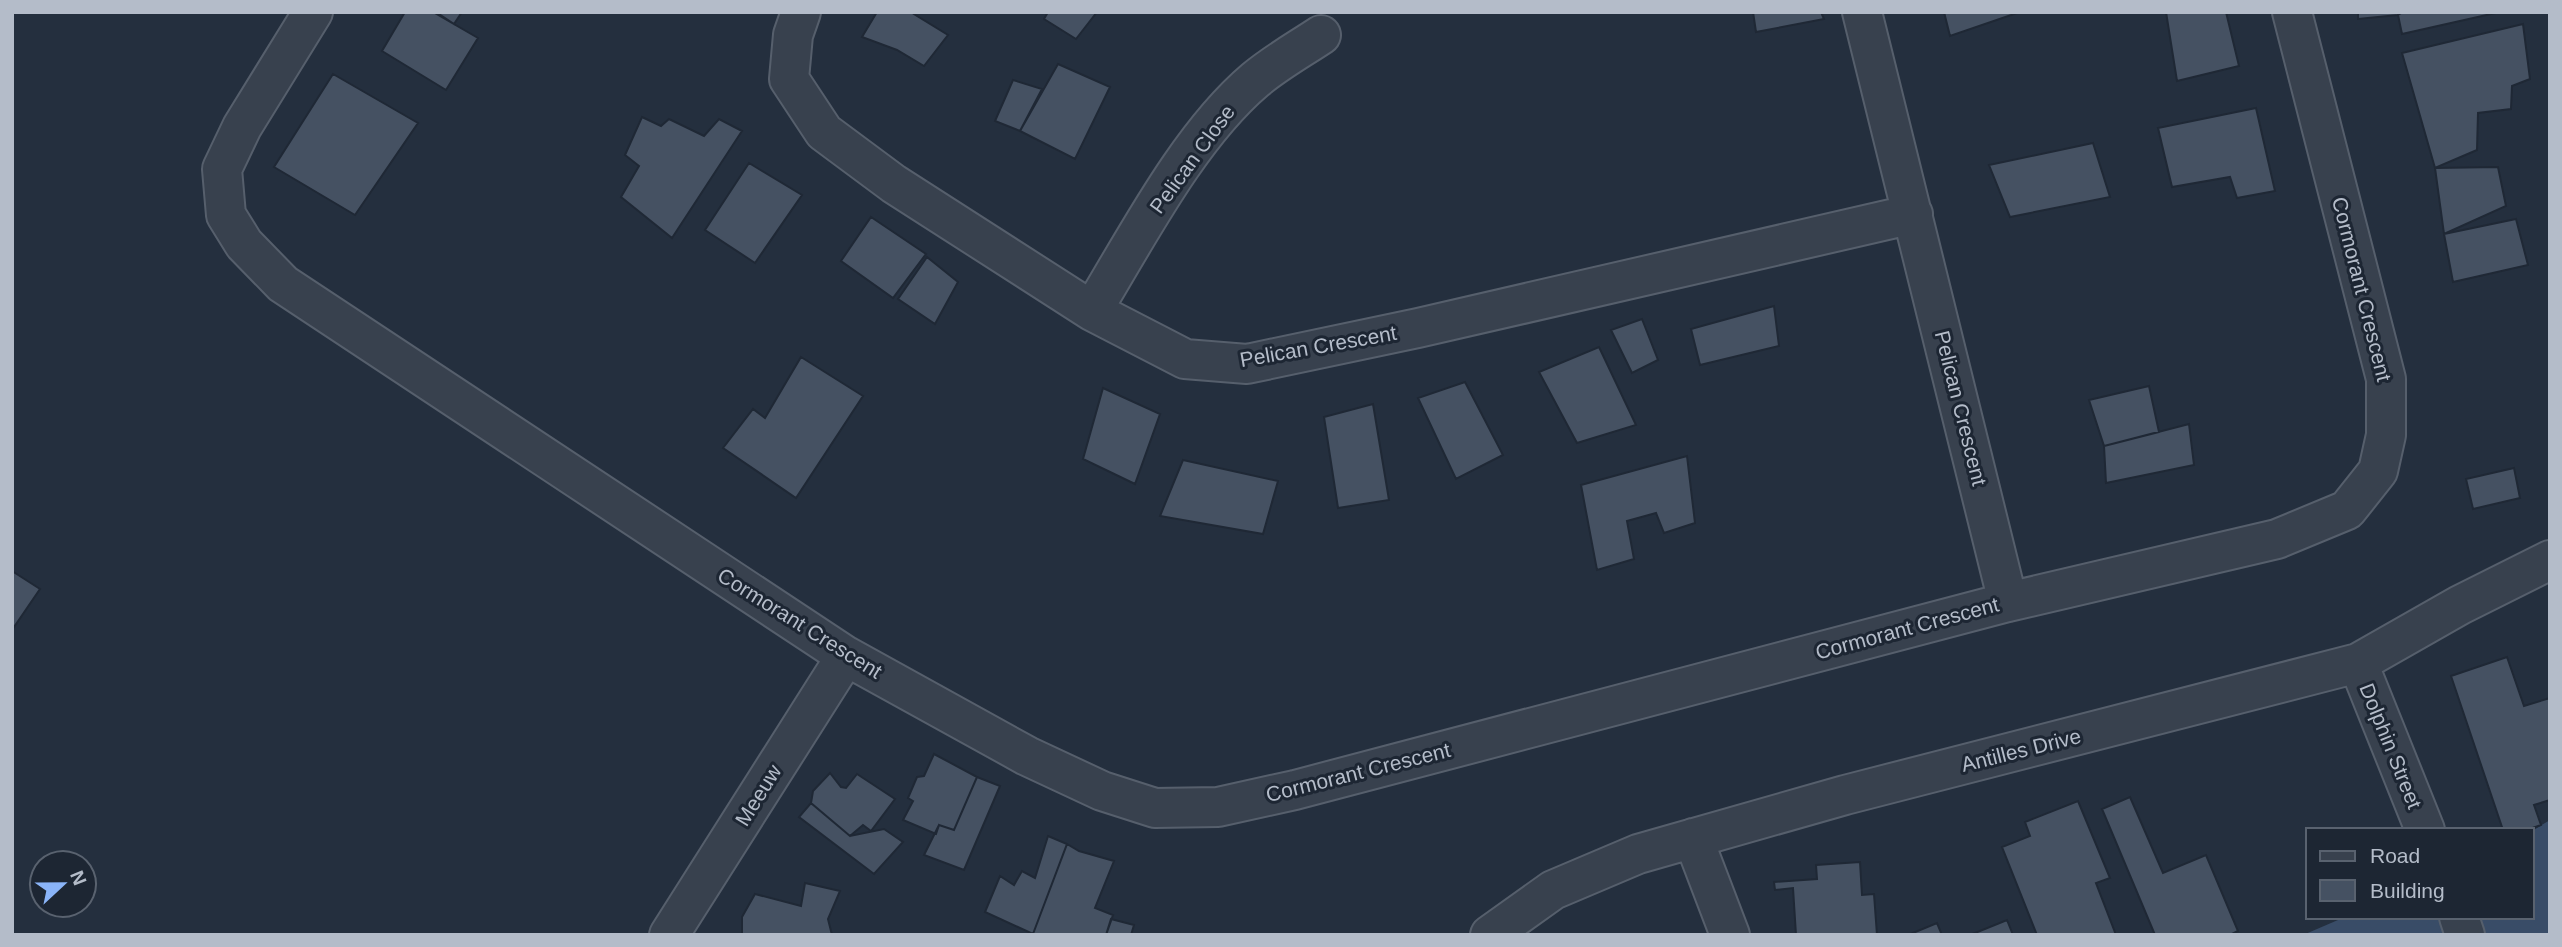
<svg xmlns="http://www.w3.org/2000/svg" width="2562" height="947" font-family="Helvetica,sans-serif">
	<rect width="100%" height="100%" fill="#242f3e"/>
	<path fill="#394c67" d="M 2550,820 L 2550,935 L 2303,935 L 2345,917 L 2532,917 L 2532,831 Z"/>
	<path fill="#455162" stroke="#1f2835" stroke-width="2" d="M 405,12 L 433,12 L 478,38 L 446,90 L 382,51 Z
		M 436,12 L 462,12 L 454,24 Z
		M 877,12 L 916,12 L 914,14 L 948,35 L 924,66 L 897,50 L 862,37 Z
		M 1048,12 L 1097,12 L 1076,39 L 1044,19 Z
		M 1753,12 L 1821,12 L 1824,19 L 1756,32 Z
		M 1944,12 L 2020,12 L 1950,36 Z
		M 2166,12 L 2226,12 L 2239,66 L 2177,81 Z
		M 2358,12 L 2398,12 L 2398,15 L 2358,19 Z
		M 2403,12 L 2500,12 L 2402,34 L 2398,15 Z
		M 2523,24 L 2530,79 L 2512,86 L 2511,109 L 2478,113 L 2477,150 L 2435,168 L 2402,53 Z
		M 1058,64 L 1110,87 L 1075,159 L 1020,131 Z
		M 333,74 L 418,123 L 355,215 L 274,167 Z
		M 1013,80 L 1042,89 L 1020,131 L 995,121 Z
		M 2256,108 L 2275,191 L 2237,198 L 2230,177 L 2172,187 L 2158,128 Z
		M 642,117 L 661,126 L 669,119 L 704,136 L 719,119 L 742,131 L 672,238 L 621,197 L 639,166 L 625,155 Z
		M 2093,143 L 2110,197 L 2010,217 L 1989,165 Z
		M 749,163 L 802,195 L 755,263 L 705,230 Z
		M 2498,167 L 2506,206 L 2444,234 L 2435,168 Z
		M 871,217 L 926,254 L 893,298 L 841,261 Z
		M 2516,219 L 2528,265 L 2453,282 L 2444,234 Z
		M 927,257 L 958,282 L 935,324 L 898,299 Z
		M 1774,306 L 1779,346 L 1700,365 L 1691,329 Z
		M 1642,319 L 1658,360 L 1632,373 L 1611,330 Z
		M 1599,347 L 1636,425 L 1577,443 L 1539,372 Z
		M 801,357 L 863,396 L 796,498 L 723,448 L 753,409 L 765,418 Z
		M 1465,382 L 1503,455 L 1456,479 L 1418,398 Z
		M 2149,386 L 2159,432 L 2104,446 L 2089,400 Z
		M 1103,388 L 1160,414 L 1135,484 L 1083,459 Z
		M 1373,404 L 1389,500 L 1338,508 L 1324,417 Z
		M 2189,424 L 2194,465 L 2106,483 L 2104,446 Z
		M 1687,456 L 1695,523 L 1664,533 L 1656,513 L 1627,521 L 1634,559 L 1597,570 L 1581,485 Z
		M 1183,460 L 1278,481 L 1263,534 L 1160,516 Z
		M 2514,468 L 2520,498 L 2473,509 L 2466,479 Z
		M 12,571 L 40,589 L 12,630 Z
		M 2507,657 L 2524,706 L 2550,698 L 2550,800 L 2534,805 L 2541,825 L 2527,830 L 2503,830 L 2451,676 Z
		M 934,754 L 977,777 L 954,830 L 939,825 L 936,834 L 903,820 L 913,801 L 908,798 L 917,777 L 924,776 Z
		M 830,773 L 841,787 L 846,788 L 857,774 L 895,799 L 871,831 L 863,825 L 850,836 L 811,803 L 813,791 Z
		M 977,777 L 1000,786 L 964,870 L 924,855 L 939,825 L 954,830 Z
		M 2130,797 L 2163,873 L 2206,855 L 2238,931 L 2230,935 L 2155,935 L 2102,809 Z
		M 2078,801 L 2110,878 L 2096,883 L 2116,935 L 2037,935 L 2002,847 L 2030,836 L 2025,822 Z
		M 811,803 L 850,836 L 884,829 L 903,842 L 874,874 L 799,817 Z
		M 1048,836 L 1067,844 L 1033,934 L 985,912 L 1000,876 L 1014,885 L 1022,871 L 1035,878 Z
		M 1067,844 L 1079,851 L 1114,861 L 1095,908 L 1113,915 L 1106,935 L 1033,934 Z
		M 1860,862 L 1862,895 L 1874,894 L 1877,935 L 1796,935 L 1793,888 L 1775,890 L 1774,882 L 1817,879 L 1816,865 Z
		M 805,883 L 840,891 L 828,919 L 832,935 L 742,935 L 742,917 L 755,894 L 801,906 Z
		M 1111,919 L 1134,925 L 1131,935 L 1106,935 Z
		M 2007,920 L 2013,935 L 1970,935 Z
		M 1937,923 L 1942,935 L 1908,935 Z"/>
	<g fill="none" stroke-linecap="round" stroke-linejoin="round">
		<g stroke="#565f6c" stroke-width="42">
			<path id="minor" d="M 313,12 L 242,127 L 222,169 L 226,215 L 244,244 L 283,284 L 846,656 L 1027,756 L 1102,791 L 1155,808 L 1218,807 L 1295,790 L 2008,602 L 2277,539 L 2347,510 L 2378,471 L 2386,435 L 2386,379 L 2292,12
				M 801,12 L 793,35 L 789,79 L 824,132 L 894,184 L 1092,311 L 1185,359 L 1247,364 L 1418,328 L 1913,214
				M 1862,12 L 2008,602
				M 1092,311 C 1137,237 1189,136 1255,80 C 1275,63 1300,49 1321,35
				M 2358,663 L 2425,830
				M 1693,838 L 1730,935
				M 2459,917 L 2465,935
				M 669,935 L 846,656
				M 1490,935 L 1553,890 L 1638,854 L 1845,795 L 2358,663 L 2460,605 L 2550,560"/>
		</g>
		<use href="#minor" stroke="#38414e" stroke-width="38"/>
	</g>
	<g text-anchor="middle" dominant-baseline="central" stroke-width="6" stroke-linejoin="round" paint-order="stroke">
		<g font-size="21" fill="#b4bcc9" stroke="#1d2633">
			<text transform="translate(1192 159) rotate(-54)">Pelican Close</text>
			<text transform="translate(2362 289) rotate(76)">Cormorant Crescent</text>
			<text transform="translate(1318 346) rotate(-10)">Pelican Crescent</text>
			<text transform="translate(1961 408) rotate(76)">Pelican Crescent</text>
			<text transform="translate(800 623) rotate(32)">Cormorant Crescent</text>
			<text transform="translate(1907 628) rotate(-15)">Cormorant Crescent</text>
			<text transform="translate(2391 746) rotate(68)">Dolphin Street</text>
			<text transform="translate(2021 750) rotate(-14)">Antilles Drive</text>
			<text transform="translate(1358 772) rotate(-14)">Cormorant Crescent</text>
			<text transform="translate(758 795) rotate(-58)">Meeuw</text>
		</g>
	</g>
	<rect width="2562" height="947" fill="none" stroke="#b4bcc9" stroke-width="28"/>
	<rect x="2306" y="828" width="228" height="91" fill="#1d2633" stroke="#59626f" stroke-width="2"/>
	<rect x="2320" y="851" width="35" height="10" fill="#38414e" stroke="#59626f" stroke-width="2"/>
	<text x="2370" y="863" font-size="21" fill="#b4bcc9">Road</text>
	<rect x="2320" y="880" width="35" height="21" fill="#455162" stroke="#59626f" stroke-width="2"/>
	<text x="2370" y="898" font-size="21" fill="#b4bcc9">Building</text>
	<g transform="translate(63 884) rotate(68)"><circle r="33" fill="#1d2633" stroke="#59626f" stroke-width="2"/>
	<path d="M0-5L12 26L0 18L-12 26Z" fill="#8ab4f8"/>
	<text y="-10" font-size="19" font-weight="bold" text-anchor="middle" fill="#b4bcc9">N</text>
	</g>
</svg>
